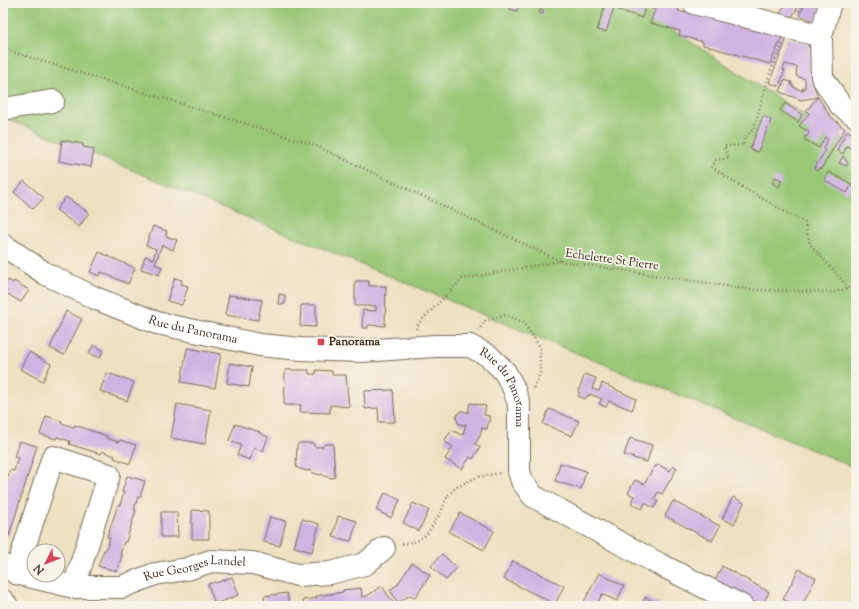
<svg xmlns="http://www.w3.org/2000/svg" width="859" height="609" font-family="'Sorts Mill Goudy',serif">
	<rect width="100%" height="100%" fill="#f7f3e8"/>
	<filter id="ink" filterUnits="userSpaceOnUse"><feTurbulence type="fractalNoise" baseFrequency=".025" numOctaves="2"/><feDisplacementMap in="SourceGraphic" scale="8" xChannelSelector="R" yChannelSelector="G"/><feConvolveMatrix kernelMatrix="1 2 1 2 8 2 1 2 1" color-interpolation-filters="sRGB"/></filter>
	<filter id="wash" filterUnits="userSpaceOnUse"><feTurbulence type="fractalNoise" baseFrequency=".012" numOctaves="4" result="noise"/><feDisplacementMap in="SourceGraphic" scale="16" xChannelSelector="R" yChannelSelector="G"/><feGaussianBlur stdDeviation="0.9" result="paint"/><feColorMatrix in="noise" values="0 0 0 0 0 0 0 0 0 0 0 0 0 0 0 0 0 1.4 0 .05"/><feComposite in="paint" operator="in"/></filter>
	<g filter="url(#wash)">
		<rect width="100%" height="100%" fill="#ede1c1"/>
		<path fill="#99c776" stroke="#6a784a" d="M 3,3 L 630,3 L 856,148 L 856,468 L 3,117 Z"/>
		<g id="blocks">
			<path fill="#cfb4e3" d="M 492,3 L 501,3 L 500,6 Z
				M 512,3 L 519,3 L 517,11 L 510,9 Z
				M 603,3 L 668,3 L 680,6 L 678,11 L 685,13 L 686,8 L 783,35 L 770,64 L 703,45 L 703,42 L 679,35 L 680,31 L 650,23 L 655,10 L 645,7 L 642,18 L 616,9 L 617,5 L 615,4 L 606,32 L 597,30 L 604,9 L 602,7 Z
				M 786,3 L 801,3 L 791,18 L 779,15 Z
				M 806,3 L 821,3 L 816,22 L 799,15 Z
				M 540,10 L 544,11 L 543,14 L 539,13 Z
				M 787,38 L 807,43 L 810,49 L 812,81 L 818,97 L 801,100 L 780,92 L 784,80 L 792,82 L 791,85 L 793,85 L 793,87 L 803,91 L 802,88 L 805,89 L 805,79 L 796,76 L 797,67 L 785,64 L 783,70 L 785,70 L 779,86 L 769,83 Z
				M 818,97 L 830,116 L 845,129 L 821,169 L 819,168 L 817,171 L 814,169 L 825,151 L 823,149 L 828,139 L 825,137 L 819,148 L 804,139 L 805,136 L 807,137 L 809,132 L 799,126 L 809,113 L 806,111 Z
				M 785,103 L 802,115 L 798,122 L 780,110 Z
				M 763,116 L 771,120 L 758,152 L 750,149 Z
				M 847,131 L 856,135 L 856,151 L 847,146 L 843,154 L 837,150 Z
				M 62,140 L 83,144 L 83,147 L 94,149 L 91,167 L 59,161 Z
				M 843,156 L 848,163 L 846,166 L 839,163 Z
				M 828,172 L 852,184 L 847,193 L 824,180 Z
				M 775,177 L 782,180 L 779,187 L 772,183 Z
				M 24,181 L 44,198 L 33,209 L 14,192 Z
				M 66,197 L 89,213 L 79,227 L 56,210 Z
				M 153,226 L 167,231 L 166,236 L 177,240 L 173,250 L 162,245 L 155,264 L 162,267 L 159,275 L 141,269 L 145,256 L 153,259 L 156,249 L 146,245 Z
				M 99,252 L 135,268 L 128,284 L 101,272 L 99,276 L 90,272 Z
				M 175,278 L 182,280 L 181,284 L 188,286 L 182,305 L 167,301 Z
				M 8,280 L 13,283 L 14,281 L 29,290 L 21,302 L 6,293 L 7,290 L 3,288 Z
				M 355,281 L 369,281 L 369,286 L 386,286 L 385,326 L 368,325 L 368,328 L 362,328 L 363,310 L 376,311 L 376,306 L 355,306 Z
				M 279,294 L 285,295 L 285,304 L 278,304 Z
				M 229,295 L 262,300 L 258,320 L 225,315 Z
				M 301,305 L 316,305 L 316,327 L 300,326 Z
				M 66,311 L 82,319 L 64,355 L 50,348 Z
				M 93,345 L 103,350 L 100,358 L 89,354 Z
				M 187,348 L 221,354 L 215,388 L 181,382 Z
				M 29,352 L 51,364 L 43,381 L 20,369 Z
				M 230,363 L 252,367 L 249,387 L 227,383 Z
				M 285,370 L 309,370 L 309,374 L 316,374 L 316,370 L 332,371 L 332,375 L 346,375 L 349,407 L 330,405 L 330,413 L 300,412 L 301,405 L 284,405 Z
				M 107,373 L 134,382 L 127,401 L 100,391 Z
				M 585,374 L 596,378 L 592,389 L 599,391 L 602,383 L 636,399 L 632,410 L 609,401 L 606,407 L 599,404 L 602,399 L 590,394 L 589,396 L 587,396 L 585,399 L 578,396 L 580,393 L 578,392 Z
				M 393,390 L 395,422 L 379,422 L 378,408 L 365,409 L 364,391 Z
				M 470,403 L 486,406 L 484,415 L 490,416 L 487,429 L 482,428 L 480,436 L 475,444 L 480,447 L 473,459 L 470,457 L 462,469 L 445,459 L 453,447 L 444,441 L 452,430 L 461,435 L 463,434 L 466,424 L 462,425 L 458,423 L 456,417 L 460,411 L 464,411 L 468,413 Z
				M 177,404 L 211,410 L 205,444 L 171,438 Z
				M 549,409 L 579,421 L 572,436 L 543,424 Z
				M 46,416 L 62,421 L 61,423 L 74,427 L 75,425 L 107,436 L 106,438 L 119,442 L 120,440 L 136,445 L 130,464 L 114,458 L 115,456 L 102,451 L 101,454 L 69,444 L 70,441 L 57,437 L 56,439 L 40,434 Z
				M 235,424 L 260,432 L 259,433 L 268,437 L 263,451 L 254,448 L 250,460 L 237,455 L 241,445 L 229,441 Z
				M 630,438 L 652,445 L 647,462 L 624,455 Z
				M 19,441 L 37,446 L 9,536 L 3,535 L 4,503 L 3,503 L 3,491 L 10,470 L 14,471 L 16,464 L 18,458 L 14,457 Z
				M 299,443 L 313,443 L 315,447 L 322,447 L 325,444 L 333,444 L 335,477 L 331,478 L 324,476 L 322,474 L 320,475 L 311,472 L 310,470 L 307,471 L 297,468 L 296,465 L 297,445 Z
				M 560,463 L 586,471 L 581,489 L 555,481 Z
				M 659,465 L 670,471 L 673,466 L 677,468 L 662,494 L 658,492 L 654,499 L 658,501 L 654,508 L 645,503 L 642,509 L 631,503 L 634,496 L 628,493 L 635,480 L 644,484 L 654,467 Z
				M 127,476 L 145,481 L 140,497 L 138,497 L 134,509 L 136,510 L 126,542 L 124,542 L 122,548 L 120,555 L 122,555 L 117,571 L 98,566 L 104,550 L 106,550 L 110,538 L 107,537 L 118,505 L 120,505 L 124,492 L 122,492 Z
				M 385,493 L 400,500 L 391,518 L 376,510 Z
				M 733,497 L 744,503 L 734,524 L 722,519 Z
				M 673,501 L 720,526 L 712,541 L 665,516 Z
				M 413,503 L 429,510 L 419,531 L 403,523 Z
				M 192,510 L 209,511 L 209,539 L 192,539 Z
				M 161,512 L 177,512 L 178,537 L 161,537 Z
				M 460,513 L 494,531 L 484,550 L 449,532 Z
				M 338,516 L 357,521 L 351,541 L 333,537 Z
				M 270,517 L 286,521 L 280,546 L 263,542 Z
				M 302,519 L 319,524 L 312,552 L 294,547 Z
				M 442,554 L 457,568 L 446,580 L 431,566 Z
				M 513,561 L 564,586 L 555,604 L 504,579 Z
				M 412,563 L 430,575 L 415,598 L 410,595 L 398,603 L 390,590 L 397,585 Z
				M 722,566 L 769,592 L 762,606 L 715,581 Z
				M 799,569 L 816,578 L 803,603 L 808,606 L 796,606 L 783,599 Z
				M 599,573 L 624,586 L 617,601 L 602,594 L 596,606 L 582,606 Z
				M 232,577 L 239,595 L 215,604 L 208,584 L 215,582 L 216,583 Z
				M 382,586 L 394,604 L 391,606 L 304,606 L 303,600 L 317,598 L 316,596 L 343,592 L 343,590 L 361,588 L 362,597 L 367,596 Z
				M 287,593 L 289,606 L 265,606 L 264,596 Z
				M 645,597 L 663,606 L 641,606 Z
				M 820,600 L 830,606 L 817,606 Z"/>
		</g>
	</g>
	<g filter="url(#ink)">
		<use href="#blocks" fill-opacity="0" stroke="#796a57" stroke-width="1"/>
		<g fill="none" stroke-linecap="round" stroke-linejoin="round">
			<g stroke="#796a57" stroke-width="24">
				<g id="minor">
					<path d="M 694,3 L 821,36"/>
					<path d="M 830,3 L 821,36 L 822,77 L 841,106 L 856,116"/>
					<path d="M 3,109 L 53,101"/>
					<path id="s1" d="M 3,245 L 46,274 L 95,298 L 157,323 L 260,345 L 301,349 L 361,351 L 435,346 L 470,346 L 489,356 L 505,372 L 513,387 L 519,404 L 519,471 L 522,481 L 533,496 L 659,564 L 742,606"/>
					<path id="s2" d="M 3,565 L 16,573 L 74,587 L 122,587 L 155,574 L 187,569 L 211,561 L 253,563 L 297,575 L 330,573 L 365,564 L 384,548"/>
					<path d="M 16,573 L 53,457 L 109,475 L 74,587"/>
					<path d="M 3,601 L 7,606"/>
				</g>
			</g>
			<path stroke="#796a57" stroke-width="2.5" stroke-dasharray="1 3" stroke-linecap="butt" d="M 799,11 L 803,3
				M 782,44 L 767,81 L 754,129 L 744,138 L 744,145 L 724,146 L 729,158 L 716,160 L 712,167 L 737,184 L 805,223 L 810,244 L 849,288 L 856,292
				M 3,49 L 312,144 L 560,261
				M 416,329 L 419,323 L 462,279 L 560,261 L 753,290 L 835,292 L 849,288
				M 478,331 L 485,321 L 505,315 L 523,322 L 540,347 L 540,374 L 533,389
				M 402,544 L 417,541 L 427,534 L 441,512 L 448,495 L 457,487 L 477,477 L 501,473"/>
			<use href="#minor" stroke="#fff" stroke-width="22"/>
		</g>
	</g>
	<rect fill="#d1495b" stroke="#f7f3e8" stroke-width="1.5" x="317" y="338" width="8" height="8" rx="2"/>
	<g text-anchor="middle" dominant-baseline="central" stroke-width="3.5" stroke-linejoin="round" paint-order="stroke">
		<g font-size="12" fill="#3b2a1e" stroke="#f7f3e8">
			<text transform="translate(612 260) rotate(8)">Echelette St Pierre</text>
			<text stroke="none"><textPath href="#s1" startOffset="210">Rue du Panorama</textPath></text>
			<text stroke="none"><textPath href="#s1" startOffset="546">Rue du Panorama</textPath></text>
			<text stroke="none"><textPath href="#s2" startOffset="199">Rue Georges Landel</textPath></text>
		</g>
		<g font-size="12" font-weight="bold" fill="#3b2a1e" stroke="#f7f3e8" text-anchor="start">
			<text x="329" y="342">Panorama</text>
		</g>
	</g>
	<rect width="859" height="609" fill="none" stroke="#f7f3e8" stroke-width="16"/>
	<g transform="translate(46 563) rotate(227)"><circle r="19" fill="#f7f3e8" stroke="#aca397"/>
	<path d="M0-3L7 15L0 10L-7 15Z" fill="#d1495b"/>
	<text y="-6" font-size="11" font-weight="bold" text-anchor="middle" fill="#3b2a1e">N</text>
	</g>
</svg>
